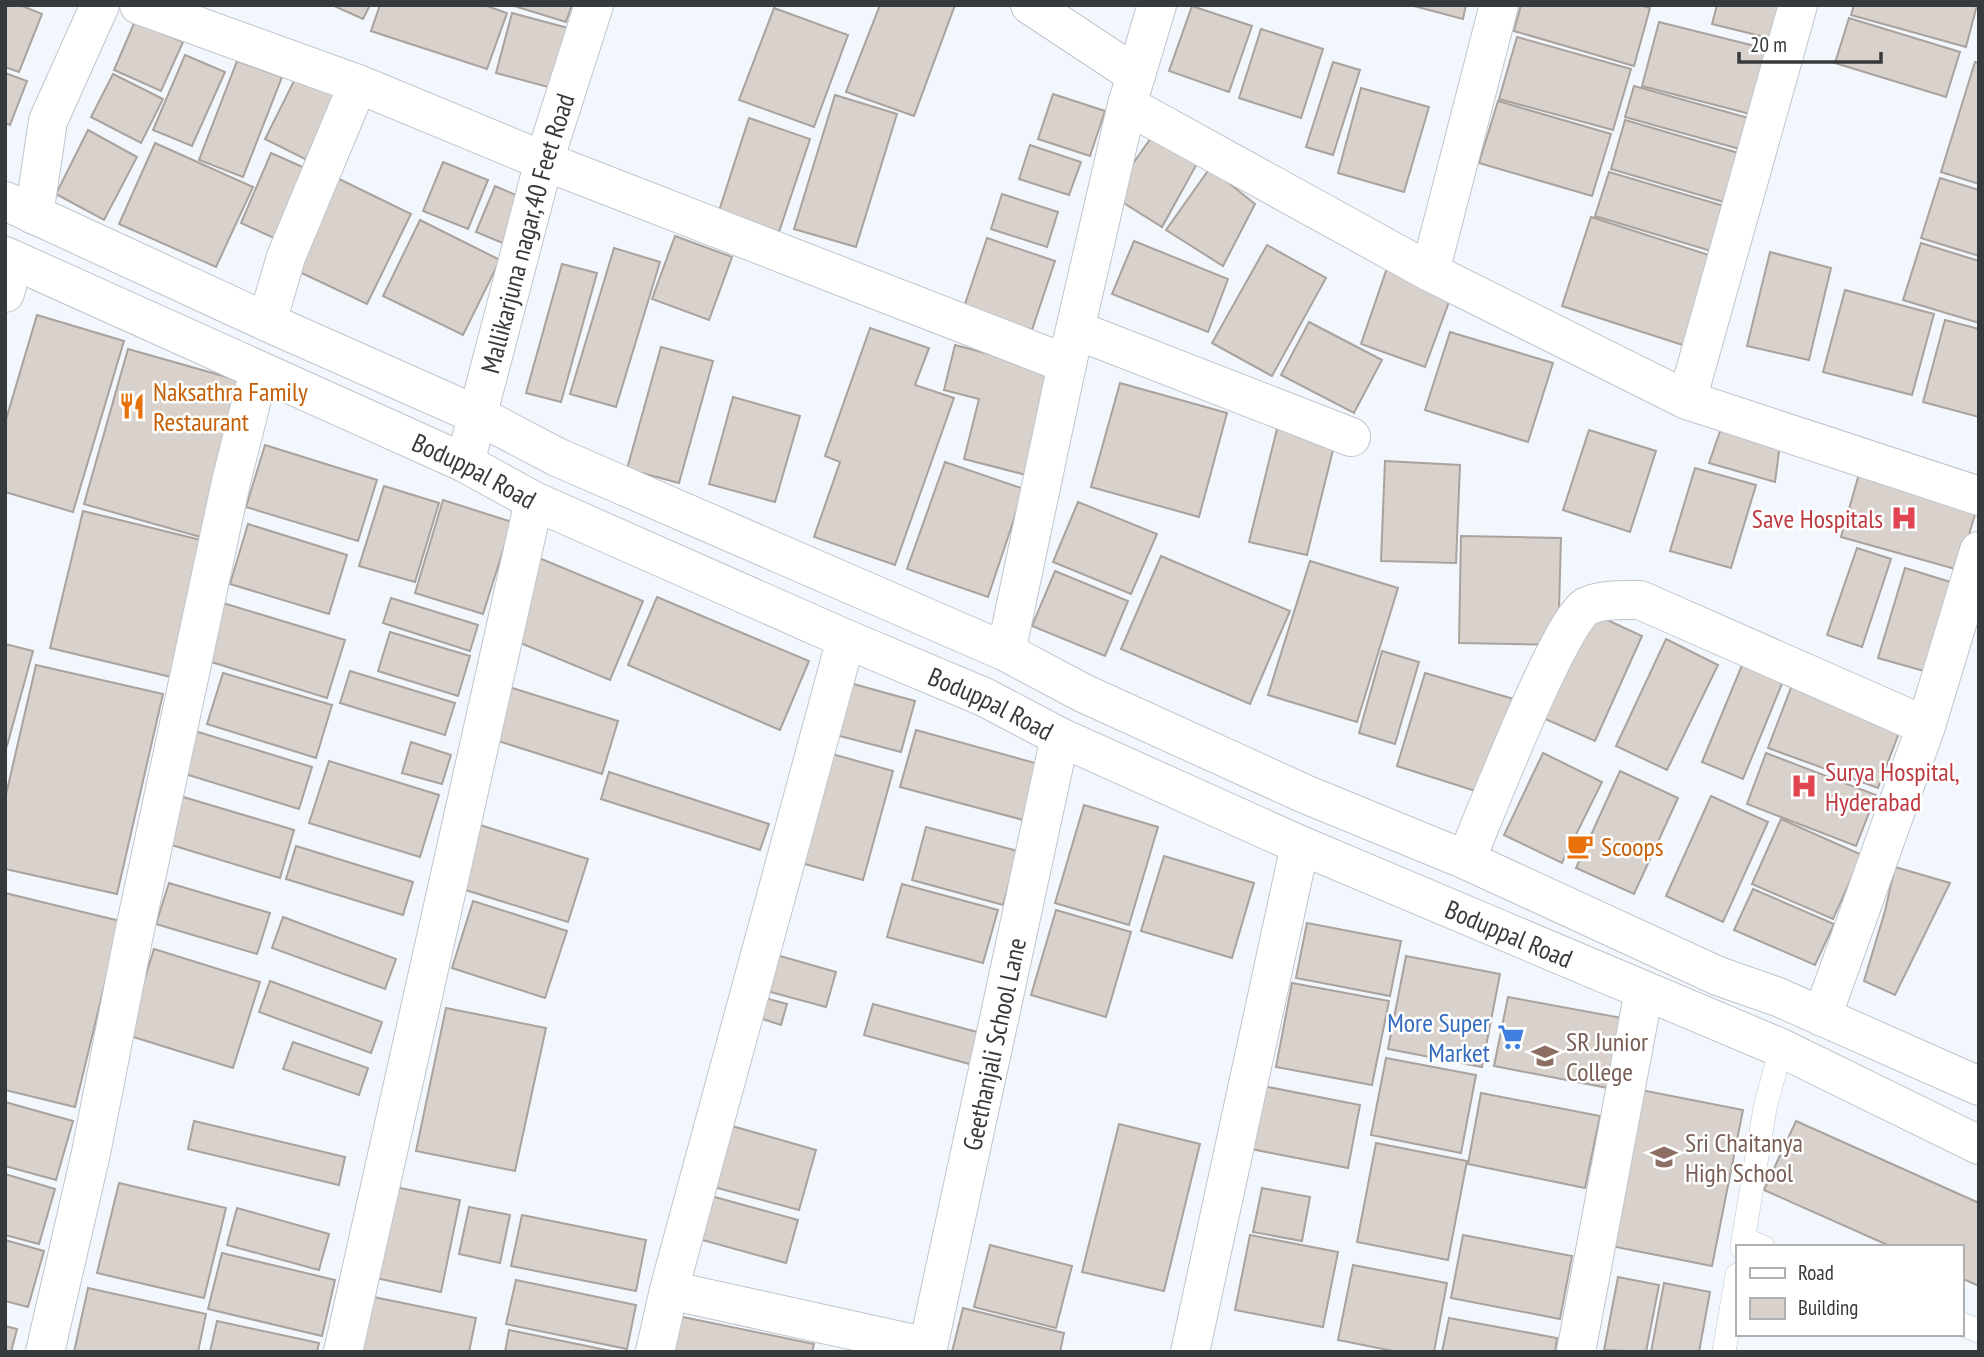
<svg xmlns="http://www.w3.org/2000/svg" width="1984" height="1357" font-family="'PT Sans Narrow',sans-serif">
	<rect width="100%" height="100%" fill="#f2f7fe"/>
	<path fill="#d8d1cc" stroke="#a9a29d" stroke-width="2" d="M 7,5 L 20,5 L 42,14 L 19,72 L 5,67 L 5,10 Z
		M 332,5 L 370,5 L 363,19 Z
		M 380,5 L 484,5 L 507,13 L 487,69 L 371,31 Z
		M 511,5 L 572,5 L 566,22 Z
		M 880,5 L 955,5 L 914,116 L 846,92 Z
		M 1410,5 L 1466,5 L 1463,19 Z
		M 1521,5 L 1639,5 L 1650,8 L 1634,66 L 1514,31 Z
		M 1717,5 L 1782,5 L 1773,39 L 1712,24 Z
		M 1854,5 L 1977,5 L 1966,47 L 1851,15 Z
		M 1192,6 L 1252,26 L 1229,92 L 1169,71 Z
		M 774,8 L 848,35 L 814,127 L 739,100 Z
		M 512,13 L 568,28 L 552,88 L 496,73 Z
		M 1849,18 L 1960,52 L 1946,97 L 1835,63 Z
		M 135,21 L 183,42 L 161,91 L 114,70 Z
		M 1659,22 L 1771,50 L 1754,115 L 1642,86 Z
		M 1261,29 L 1323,49 L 1301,118 L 1239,98 Z
		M 1517,37 L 1631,69 L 1613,130 L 1499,99 Z
		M 185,55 L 225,72 L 192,146 L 153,130 Z
		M 237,61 L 282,77 L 243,177 L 199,160 Z
		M 1333,62 L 1360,70 L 1333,155 L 1306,147 Z
		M 1975,62 L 1979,63 L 1979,184 L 1941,172 Z
		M 5,73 L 27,81 L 10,125 L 5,123 Z
		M 113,74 L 163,99 L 141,143 L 91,117 Z
		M 297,75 L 343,98 L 311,162 L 265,139 Z
		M 1634,86 L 1752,119 L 1743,150 L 1625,117 Z
		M 1361,88 L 1429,107 L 1404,192 L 1338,173 Z
		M 1053,94 L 1105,111 L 1090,156 L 1038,139 Z
		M 835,95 L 897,114 L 856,247 L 794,229 Z
		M 1498,101 L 1611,134 L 1592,196 L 1479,163 Z
		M 749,118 L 810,139 L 779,232 L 719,211 Z
		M 1625,120 L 1742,154 L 1727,203 L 1611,169 Z
		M 88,130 L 137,157 L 104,220 L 56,194 Z
		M 1153,135 L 1199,160 L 1162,227 L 1111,195 Z
		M 155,143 L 253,187 L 216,267 L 119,224 Z
		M 1030,145 L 1081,162 L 1069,195 L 1019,179 Z
		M 271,153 L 305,168 L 276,239 L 241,223 Z
		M 443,162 L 488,180 L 468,229 L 423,211 Z
		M 1210,168 L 1255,204 L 1223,266 L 1166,230 Z
		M 1609,172 L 1734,209 L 1721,254 L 1595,216 Z
		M 335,177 L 411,214 L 367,304 L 291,268 Z
		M 1940,178 L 1979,190 L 1979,256 L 1921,238 Z
		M 495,186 L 525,199 L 505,244 L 476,232 Z
		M 1002,194 L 1058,212 L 1047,247 L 991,229 Z
		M 1591,217 L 1724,260 L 1695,349 L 1562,306 Z
		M 420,220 L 500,260 L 463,335 L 383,296 Z
		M 675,236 L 732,257 L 709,320 L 652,299 Z
		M 987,238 L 1055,261 L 1032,330 L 964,307 Z
		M 1134,241 L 1228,279 L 1208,332 L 1112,294 Z
		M 1921,243 L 1979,261 L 1979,323 L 1903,300 Z
		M 1267,245 L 1326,278 L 1272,376 L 1212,343 Z
		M 614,248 L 660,262 L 616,407 L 570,394 Z
		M 1770,252 L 1831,268 L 1809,360 L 1747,346 Z
		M 562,264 L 597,273 L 561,402 L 526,393 Z
		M 1387,268 L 1453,291 L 1425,367 L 1361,344 Z
		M 1845,290 L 1934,314 L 1912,395 L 1823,372 Z
		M 37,315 L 124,341 L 73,512 L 5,492 L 5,423 Z
		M 1945,320 L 1979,329 L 1979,417 L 1923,402 Z
		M 1309,322 L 1382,360 L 1354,413 L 1281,375 Z
		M 870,328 L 929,348 L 915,385 L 954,398 L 895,565 L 814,537 L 840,462 L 825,456 Z
		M 1450,332 L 1553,363 L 1528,442 L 1425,410 Z
		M 955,345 L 1061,373 L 1034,477 L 964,459 L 979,399 L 944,390 Z
		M 661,347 L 713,361 L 679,483 L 627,469 Z
		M 128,349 L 248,383 L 204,538 L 84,504 Z
		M 1120,383 L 1227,413 L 1199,517 L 1091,487 Z
		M 733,397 L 800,416 L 775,502 L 709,484 Z
		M 1725,417 L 1781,437 L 1775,482 L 1709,463 Z
		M 1277,429 L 1335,442 L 1307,555 L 1249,542 Z
		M 1589,430 L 1656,451 L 1630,532 L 1563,510 Z
		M 265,445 L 377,480 L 358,541 L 246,507 Z
		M 1385,461 L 1460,465 L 1456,563 L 1381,561 Z
		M 945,462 L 1024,489 L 988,597 L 907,569 Z
		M 1861,467 L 1979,500 L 1959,570 L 1841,537 Z
		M 1695,468 L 1756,485 L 1731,568 L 1670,551 Z
		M 384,486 L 439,503 L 415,582 L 359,566 Z
		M 443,500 L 512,522 L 483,614 L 415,593 Z
		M 1078,502 L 1157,534 L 1131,594 L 1053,562 Z
		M 83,511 L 205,541 L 171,677 L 50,648 Z
		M 248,524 L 347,555 L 329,614 L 230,584 Z
		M 1461,536 L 1561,538 L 1558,645 L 1459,643 Z
		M 1857,548 L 1891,559 L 1862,647 L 1827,635 Z
		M 1161,556 L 1290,611 L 1250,704 L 1121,649 Z
		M 539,558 L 643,601 L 610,680 L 506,637 Z
		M 1310,561 L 1398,588 L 1357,722 L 1268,695 Z
		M 1905,568 L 1957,584 L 1931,673 L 1878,658 Z
		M 1055,571 L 1128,601 L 1105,656 L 1032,626 Z
		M 657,597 L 809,661 L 780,730 L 628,665 Z
		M 391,598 L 478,625 L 470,651 L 383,623 Z
		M 223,603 L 345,640 L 327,698 L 205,660 Z
		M 1592,613 L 1642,636 L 1595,741 L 1543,718 Z
		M 390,632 L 470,656 L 458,696 L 378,671 Z
		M 1666,639 L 1718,665 L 1667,770 L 1616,746 Z
		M 5,644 L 33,651 L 7,746 L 5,745 Z
		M 1382,651 L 1419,662 L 1395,744 L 1359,733 Z
		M 1747,653 L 1788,669 L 1743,779 L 1702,762 Z
		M 36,665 L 163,694 L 117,894 L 5,869 L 5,799 Z
		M 350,671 L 455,703 L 445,735 L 340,703 Z
		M 223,673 L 332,705 L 316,758 L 207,724 Z
		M 1425,673 L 1517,700 L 1488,795 L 1397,766 Z
		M 850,683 L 915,701 L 901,752 L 836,735 Z
		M 1792,685 L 1902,725 L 1878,788 L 1768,748 Z
		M 509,687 L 618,721 L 602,774 L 492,739 Z
		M 916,730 L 1053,768 L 1038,824 L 900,787 Z
		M 195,731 L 312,767 L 299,809 L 182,773 Z
		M 411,742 L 451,755 L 442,784 L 402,773 Z
		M 1543,753 L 1602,782 L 1562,863 L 1504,835 Z
		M 1766,753 L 1876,795 L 1856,846 L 1747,804 Z
		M 832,754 L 893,771 L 863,880 L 801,863 Z
		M 329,761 L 439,795 L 420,857 L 309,823 Z
		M 1620,771 L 1678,798 L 1634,894 L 1576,868 Z
		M 609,772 L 769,824 L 760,850 L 601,799 Z
		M 180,796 L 294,830 L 280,878 L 165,843 Z
		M 1711,796 L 1768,822 L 1723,922 L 1666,896 Z
		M 1084,805 L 1158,827 L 1129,925 L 1055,903 Z
		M 1781,819 L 1862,855 L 1833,919 L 1752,884 Z
		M 480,825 L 588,859 L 568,922 L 459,888 Z
		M 926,827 L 1018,851 L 1003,905 L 912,880 Z
		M 296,846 L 413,882 L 403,915 L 286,879 Z
		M 1164,856 L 1254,883 L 1232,958 L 1141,931 Z
		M 1895,867 L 1950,883 L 1895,995 L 1864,981 L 1885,911 Z
		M 169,883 L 270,913 L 257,954 L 156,924 Z
		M 902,884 L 998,910 L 983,963 L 887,937 Z
		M 1753,889 L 1834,924 L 1815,965 L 1734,930 Z
		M 5,893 L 120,921 L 75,1107 L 5,1090 Z
		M 473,901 L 567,931 L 545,998 L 452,968 Z
		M 1056,910 L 1131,932 L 1106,1017 L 1031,995 Z
		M 283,917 L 396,959 L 385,989 L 272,948 Z
		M 1307,923 L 1401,941 L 1390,996 L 1296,978 Z
		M 154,949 L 260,982 L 233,1068 L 127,1035 Z
		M 773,954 L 836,972 L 826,1007 L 763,990 Z
		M 1406,956 L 1500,974 L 1482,1067 L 1388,1049 Z
		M 270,981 L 382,1022 L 371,1053 L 259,1012 Z
		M 1292,983 L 1389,1001 L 1372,1085 L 1276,1067 Z
		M 761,997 L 787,1004 L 781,1025 L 756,1017 Z
		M 1508,997 L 1622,1018 L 1608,1088 L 1494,1066 Z
		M 873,1004 L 981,1033 L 973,1065 L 864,1035 Z
		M 446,1008 L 546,1028 L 515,1171 L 416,1151 Z
		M 293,1042 L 368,1068 L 359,1095 L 283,1069 Z
		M 1386,1058 L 1476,1075 L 1461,1153 L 1371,1135 Z
		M 1263,1086 L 1360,1105 L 1348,1168 L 1251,1149 Z
		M 1636,1089 L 1743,1110 L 1712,1266 L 1606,1245 Z
		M 1481,1093 L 1600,1116 L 1585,1188 L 1468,1164 Z
		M 5,1102 L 73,1121 L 56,1180 L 5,1166 Z
		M 194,1121 L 345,1157 L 339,1185 L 188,1149 Z
		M 1796,1121 L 1979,1203 L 1979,1286 L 1961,1278 L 1961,1247 L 1892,1247 L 1764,1190 Z
		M 1119,1124 L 1200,1144 L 1164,1291 L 1082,1272 Z
		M 732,1126 L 816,1150 L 799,1210 L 714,1187 Z
		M 1376,1143 L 1467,1161 L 1448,1260 L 1357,1242 Z
		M 5,1174 L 55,1189 L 39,1244 L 5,1235 Z
		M 119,1183 L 226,1208 L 204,1298 L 97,1273 Z
		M 390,1186 L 460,1200 L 441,1292 L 371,1277 Z
		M 1262,1188 L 1310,1197 L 1302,1241 L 1253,1232 Z
		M 711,1196 L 798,1220 L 786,1263 L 699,1239 Z
		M 469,1207 L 510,1215 L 500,1263 L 459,1254 Z
		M 237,1208 L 329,1234 L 319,1270 L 227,1245 Z
		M 522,1215 L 646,1240 L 636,1291 L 511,1266 Z
		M 1250,1235 L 1338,1252 L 1323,1327 L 1235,1310 Z
		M 1463,1235 L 1572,1256 L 1560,1319 L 1451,1298 Z
		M 5,1240 L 44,1251 L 28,1307 L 5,1301 Z
		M 990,1245 L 1072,1266 L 1056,1328 L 974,1307 Z
		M 222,1253 L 335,1280 L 322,1336 L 208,1309 Z
		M 1353,1265 L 1447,1283 L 1434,1352 L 1398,1352 L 1338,1340 Z
		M 1618,1277 L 1659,1285 L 1646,1352 L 1604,1350 Z
		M 516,1280 L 636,1305 L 627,1349 L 506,1324 Z
		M 1664,1283 L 1710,1292 L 1699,1352 L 1651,1352 Z
		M 88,1288 L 206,1314 L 198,1352 L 74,1352 Z
		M 364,1295 L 476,1318 L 469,1352 L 352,1352 Z
		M 963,1308 L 1064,1333 L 1060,1352 L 952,1352 Z
		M 678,1316 L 814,1344 L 812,1352 L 670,1352 Z
		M 1449,1318 L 1557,1338 L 1555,1352 L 1442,1352 Z
		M 217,1321 L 319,1343 L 317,1352 L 210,1352 Z
		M 5,1326 L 17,1329 L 11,1352 L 5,1352 Z
		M 509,1330 L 616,1352 L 505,1352 Z"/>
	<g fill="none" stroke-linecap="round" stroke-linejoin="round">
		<g stroke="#c0c5cc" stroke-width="24">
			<path id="lane" d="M 1743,1239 L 1763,1247
				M 1742,1247 L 1765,1108 L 1781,1048
				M 1961,1324 L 1979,1331
				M 1724,1352 L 1737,1275"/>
		</g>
		<g stroke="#c0c5cc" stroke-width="40">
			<g id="street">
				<path d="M 139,5 L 358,84 L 286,257 L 267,322"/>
				<path d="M 1030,5 L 1136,75"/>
				<path d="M 358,84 L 544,161 L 1067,364"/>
				<path d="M 1127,105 L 1430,272 L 1687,400 L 1979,496"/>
				<path d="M 34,215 L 48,121 L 100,5"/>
				<path d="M 1430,272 L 1499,5"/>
				<path d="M 5,293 L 14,260"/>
				<path d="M 1076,330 L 1351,437"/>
				<path d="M 1687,400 L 1798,5"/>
				<path id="s1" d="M 465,463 L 544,161 L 594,5"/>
				<path d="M 1006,652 L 1067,364 L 1127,105 L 1157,5"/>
				<path d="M 1466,860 C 1482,822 1561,618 1587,606 C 1603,599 1623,600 1640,600 L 1926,726"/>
				<path d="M 1822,1017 L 1926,726 L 1979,551"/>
				<path d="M 669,1290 L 928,1347"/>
				<path d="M 45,1352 L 91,1153 L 134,934 L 231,482 L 259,371"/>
				<path d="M 343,1352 L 534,501"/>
				<path d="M 655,1352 L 669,1290 L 846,639"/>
				<path id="s2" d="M 927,1352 L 1060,737"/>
				<path d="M 1190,1352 L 1300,845"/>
				<path d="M 1576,1352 L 1644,991"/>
			</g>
		</g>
		<g stroke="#c0c5cc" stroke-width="40">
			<g id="secondary">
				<path d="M 5,201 L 267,322 L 477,415 L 557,457 L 1006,652 L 1083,693 L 1305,794 L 1466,860 L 1718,976 L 1778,997 L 1979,1086"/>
				<path id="s3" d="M 5,256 L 465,463 L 534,501 L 846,639 L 984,697 L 1060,737 L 1300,845 L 1781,1048 L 1979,1145"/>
			</g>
		</g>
		<use href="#lane" stroke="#fff" stroke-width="23"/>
		<use href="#street" stroke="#fff" stroke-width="38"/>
		<use href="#secondary" stroke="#fff" stroke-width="38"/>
	</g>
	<defs>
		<g id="restaurant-bare" transform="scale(2.1)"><path d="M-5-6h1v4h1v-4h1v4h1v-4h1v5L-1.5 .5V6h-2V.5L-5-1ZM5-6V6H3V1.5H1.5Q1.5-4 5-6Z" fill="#e8710a" stroke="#fff" stroke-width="2.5" paint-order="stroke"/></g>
		<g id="hospital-bare" transform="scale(2.1)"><path d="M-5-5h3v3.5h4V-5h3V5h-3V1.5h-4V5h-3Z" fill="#e0444e" stroke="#fff" stroke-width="2.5" paint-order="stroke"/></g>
		<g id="cafe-bare" transform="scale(2.1)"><path d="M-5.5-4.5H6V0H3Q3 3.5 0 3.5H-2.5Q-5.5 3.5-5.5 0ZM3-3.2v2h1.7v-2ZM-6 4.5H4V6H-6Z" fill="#e8710a" stroke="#fff" stroke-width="2.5" paint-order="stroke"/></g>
		<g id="supermarket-bare" transform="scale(2.1)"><path d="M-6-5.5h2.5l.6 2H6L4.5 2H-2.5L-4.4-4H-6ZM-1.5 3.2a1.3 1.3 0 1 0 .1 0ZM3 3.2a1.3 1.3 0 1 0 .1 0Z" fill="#3f7fe0" stroke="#fff" stroke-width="2.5" paint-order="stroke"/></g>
		<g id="university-bare" transform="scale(2.1)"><path d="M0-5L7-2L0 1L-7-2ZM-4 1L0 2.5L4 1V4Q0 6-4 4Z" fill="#8d6e63" stroke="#fff" stroke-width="2.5" paint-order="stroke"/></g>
		<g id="school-bare" transform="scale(2.1)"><path d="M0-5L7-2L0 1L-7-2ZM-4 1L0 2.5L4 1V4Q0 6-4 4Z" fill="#8d6e63" stroke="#fff" stroke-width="2.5" paint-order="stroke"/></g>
	</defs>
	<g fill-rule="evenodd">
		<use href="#restaurant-bare" x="132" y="406"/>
		<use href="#hospital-bare" x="1904" y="518"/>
		<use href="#hospital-bare" x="1804" y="786"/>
		<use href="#cafe-bare" x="1580" y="846"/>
		<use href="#supermarket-bare" x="1511" y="1037"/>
		<use href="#university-bare" x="1545" y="1056"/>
		<use href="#school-bare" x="1664" y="1157"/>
	</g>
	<g text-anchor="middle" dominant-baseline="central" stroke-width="5" stroke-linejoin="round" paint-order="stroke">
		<g font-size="26" fill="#373a3c" stroke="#fff">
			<text stroke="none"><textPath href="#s1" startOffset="238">Mallikarjuna nagar,40 Feet Road</textPath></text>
			<text stroke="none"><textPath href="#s3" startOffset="516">Boduppal Road</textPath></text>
			<text stroke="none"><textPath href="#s3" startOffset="1083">Boduppal Road</textPath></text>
			<text stroke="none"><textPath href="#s3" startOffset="1650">Boduppal Road</textPath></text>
			<text stroke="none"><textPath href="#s2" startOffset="315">Geethanjali School Lane</textPath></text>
		</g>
		<g font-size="26" fill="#c56008" stroke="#fff" text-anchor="start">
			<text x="153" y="391">Naksathra Family<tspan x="153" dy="30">Restaurant</tspan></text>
			<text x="1601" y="846">Scoops</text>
		</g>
		<g font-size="26" fill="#be3a42" stroke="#fff" text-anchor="end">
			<text x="1883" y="518">Save Hospitals</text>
			<text x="1825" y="771" text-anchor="start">Surya Hospital,<tspan x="1825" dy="30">Hyderabad</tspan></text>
		</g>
		<g font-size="26" fill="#366cbe" stroke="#fff" text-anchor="end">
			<text x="1490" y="1022">More Super<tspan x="1490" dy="30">Market</tspan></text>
		</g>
		<g font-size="26" fill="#785e54" stroke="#fff" text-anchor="start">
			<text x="1566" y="1041">SR Junior<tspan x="1566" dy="30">College</tspan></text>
			<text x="1685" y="1142">Sri Chaitanya<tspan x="1685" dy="30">High School</tspan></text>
		</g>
	</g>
	<rect width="1984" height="1357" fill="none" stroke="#373a3c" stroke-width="14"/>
	<rect x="1736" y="1245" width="228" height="91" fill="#ffffff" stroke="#afb0b1" stroke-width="2"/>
	<rect x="1750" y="1268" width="35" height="10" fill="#ffffff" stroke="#afb0b1" stroke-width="2"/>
	<text x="1798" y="1280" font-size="21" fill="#373a3c">Road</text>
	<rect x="1750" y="1298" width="35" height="21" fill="#d8d1cc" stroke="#afb0b1" stroke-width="2"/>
	<text x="1798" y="1315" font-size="21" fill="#373a3c">Building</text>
	<path d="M1739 52v10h142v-10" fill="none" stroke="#373a3c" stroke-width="3.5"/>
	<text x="1750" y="52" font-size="21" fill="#373a3c" stroke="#ffffff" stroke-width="5" paint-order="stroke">20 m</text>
</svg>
